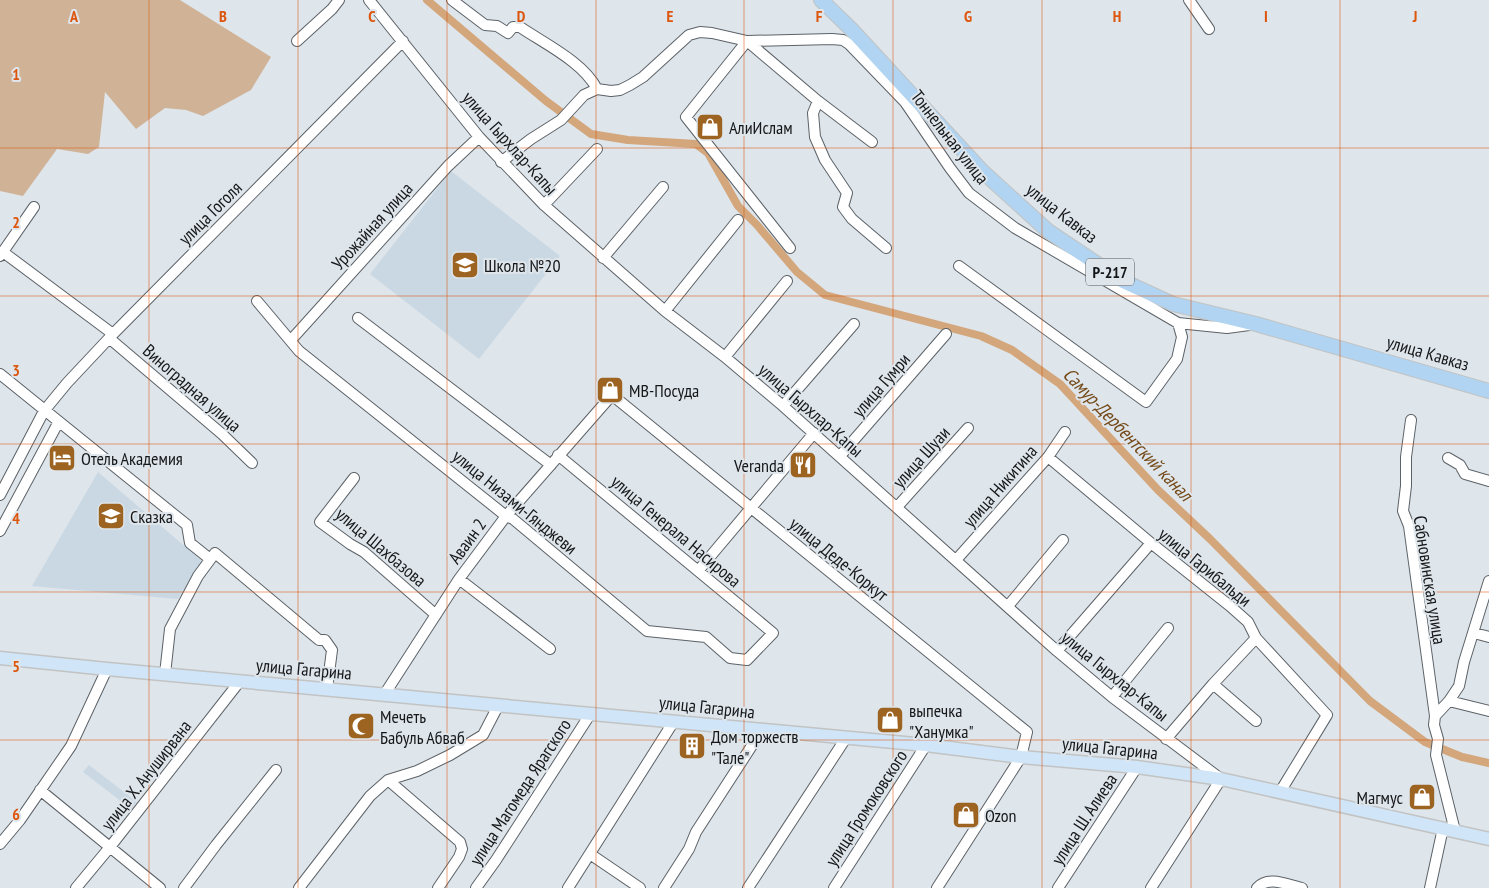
<svg xmlns="http://www.w3.org/2000/svg" width="1489" height="888" font-family="'PT Sans Narrow',sans-serif">
	<rect width="100%" height="100%" fill="#dee5eb"/>
	<path fill="#cad8e3" d="M 451,171 L 560,256 L 479,359 L 370,274 Z
		M 98,472 L 202,561 L 178,599 L 32,586 Z
		M 89,765 L 137,802 L 131,809 L 83,772 Z"/>
	<path fill="#d0b397" d="M 0,0 L 180,0 L 271,57 L 251,90 L 203,116 L 186,110 L 165,108 L 136,129 L 105,92 L 99,147 L 88,154 L 57,149 L 23,196 L 0,191 Z"/>
	<g fill="none" stroke-linecap="round" stroke-linejoin="round">
		<path stroke="#d3a67b" stroke-width="8" d="M 427,0 L 546,101 L 591,134 L 628,140 L 696,144 L 708,153 L 738,206 L 757,225 L 797,272 L 825,295 L 981,336 L 1012,350 L 1060,384 L 1158,490 L 1210,539 L 1370,701 L 1425,742 L 1462,757 L 1489,763"/>
		<g stroke="#5c6267" stroke-width="12">
			<path id="minor" d="M 369,0 L 479,137 L 544,205 L 665,311 L 725,357 L 783,406 L 1057,651 L 1112,697 L 1221,779 L 1151,888
				M 452,0 L 485,25 L 497,26 L 508,33 L 513,27 L 520,27 C 545,44 583,62 597,89
				M 1189,0 L 1209,29
				M 297,41 L 332,9 L 339,0
				M 818,101 L 813,113 L 815,137 L 825,160 L 847,193 L 843,207 L 852,219 L 886,248
				M 501,162 L 531,139 L 561,120 L 584,95 L 597,89 L 611,91 L 620,90 L 630,85 L 643,77 L 689,35 L 700,32 L 712,33 L 747,41 L 818,101 L 872,142
				M 544,205 L 597,149
				M 790,248 L 686,117 L 747,41 L 832,39 L 843,40 L 849,44 L 905,102 L 950,168 L 969,193 L 1015,228 L 1178,323 L 1182,337 L 1177,359 L 1146,402 L 959,266
				M 3,252 L 113,334
				M 0,256 L 34,207
				M 603,258 L 663,187
				M 257,301 L 299,351 L 506,516 L 513,519 L 647,631 L 706,637 L 730,658 L 747,660 L 773,633 L 558,455
				M 665,311 L 738,220
				M 358,318 L 551,465
				M 1178,323 L 1227,328 L 1249,325
				M 109,338 L 222,434 L 252,463
				M 291,340 L 448,166 L 479,137
				M 725,357 L 787,281
				M 0,374 L 187,525 L 190,543 L 210,559
				M 783,406 L 854,324
				M 1411,420 L 1406,457 L 1406,486 L 1403,511 L 1409,526 L 1435,716
				M 840,456 L 946,334
				M 1048,457 L 1151,543 L 1230,606 L 1248,622 L 1256,638 L 1327,715 L 1280,792
				M 1448,458 L 1460,465 L 1465,474 L 1489,481
				M 354,478 L 320,522 L 350,544 L 364,552 L 436,615
				M 0,495 L 44,411 L 67,383 L 113,334 L 403,41
				M 897,507 L 968,428
				M 0,531 L 58,423
				M 956,560 L 1048,457 L 1065,432
				M 698,571 L 814,433
				M 459,579 L 550,649
				M 1008,606 L 1063,540
				M 1474,633 L 1489,637
				M 1057,651 L 1151,543
				M 165,674 L 170,629 L 198,576 L 215,553 L 319,640 L 325,640 L 332,650 L 327,689
				M 1213,684 L 1256,721
				M 384,695 L 459,579 L 506,516 L 612,395 L 1027,732 L 1021,757 L 937,888
				M 1112,697 L 1168,628
				M 1449,701 L 1489,711
				M 1166,739 L 1213,684 L 1256,638
				M 388,780 L 460,842 L 462,849 L 459,857 L 438,888
				M 40,790 L 160,888
				M 1455,831 L 1436,755 L 1438,739 L 1434,725 L 1435,716 L 1449,701 L 1459,686 L 1464,662 L 1489,581
				M 0,844 L 20,820 L 71,746 L 107,669
				M 590,854 L 640,888
				M 76,888 L 110,847 L 240,681
				M 184,888 L 216,845 L 276,770
				M 299,888 L 370,796 L 388,780 L 417,771 L 450,755 L 483,735 L 498,706
				M 476,888 L 496,860 L 591,713
				M 568,888 L 674,721
				M 664,888 L 689,849 L 696,832 L 762,730
				M 748,888 L 846,738
				M 834,888 L 926,745
				M 1058,888 L 1137,767
				M 1257,888 C 1268,875 1288,885 1302,888
				M 1430,888 L 1443,828"/>
		</g>
		<g stroke="#c2c3c3" stroke-width="15">
			<path id="major" d="M 0,658 L 107,669 L 926,745 L 1021,757 L 1137,767 L 1221,779 L 1489,839"/>
		</g>
		<g stroke="#c2c3c3" stroke-width="16">
			<path id="highway" d="M 821,0 L 851,29 L 982,171 L 1048,231 L 1123,281 L 1173,304 L 1256,324 L 1489,391"/>
		</g>
		<use href="#minor" stroke="#fff" stroke-width="10"/>
		<use href="#major" stroke="#d0e5f7" stroke-width="12"/>
		<use href="#highway" stroke="#b0d4f1" stroke-width="14"/>
	</g>
	<path fill="none" stroke="#dd560d" stroke-width="1" stroke-opacity="0.55" d="M 149,0 L 149,888M 298,0 L 298,888M 447,0 L 447,888M 596,0 L 596,888M 744,0 L 744,888M 893,0 L 893,888M 1042,0 L 1042,888M 1191,0 L 1191,888M 1340,0 L 1340,888M 0,148 L 1489,148M 0,296 L 1489,296M 0,444 L 1489,444M 0,592 L 1489,592M 0,740 L 1489,740"/>
	<defs>
		<g id="shop-square" transform="scale(1.4375)"><rect x="-9" y="-9" width="18" height="18" rx="4" fill="#9c6321" stroke="#dee5eb"/><path d="M-5-2.5h2.3a2.7 3.5 0 0 1 5.4 0H5L5.5 6h-11ZM-1.5-2.5h3a1.5 2.3 0 0 0-3 0Z" fill="#fff"/></g>
		<g id="school-square" transform="scale(1.4375)"><rect x="-9" y="-9" width="18" height="18" rx="4" fill="#9c6321" stroke="#dee5eb"/><path d="M0-5L7-2L0 1L-7-2ZM-4 1L0 2.5L4 1V4Q0 6-4 4Z" fill="#fff"/></g>
		<g id="hotel-square" transform="scale(1.4375)"><rect x="-9" y="-9" width="18" height="18" rx="4" fill="#9c6321" stroke="#dee5eb"/><path d="M-6-4.5h1.5V1H6V5H4.5V3h-9V5H-6ZM-4 0a1.8 1.8 0 1 1 3.6 0ZM.5 0V-2.5h3Q6-2.5 6 0Z" fill="#fff"/></g>
		<g id="restaurant-square" transform="scale(1.4375)"><rect x="-9" y="-9" width="18" height="18" rx="4" fill="#9c6321" stroke="#dee5eb"/><path d="M-5-6h1v4h1v-4h1v4h1v-4h1v5L-1.5 .5V6h-2V.5L-5-1ZM5-6V6H3V1.5H1.5Q1.5-4 5-6Z" fill="#fff"/></g>
		<g id="mosque-square" transform="scale(1.4375)"><rect x="-9" y="-9" width="18" height="18" rx="4" fill="#9c6321" stroke="#dee5eb"/><path d="M3.5-4.9A6 6 0 1 0 3.5 4.9A5 5 0 1 1 3.5-4.9Z" fill="#fff"/></g>
		<g id="building-square" transform="scale(1.4375)"><rect x="-9" y="-9" width="18" height="18" rx="4" fill="#9c6321" stroke="#dee5eb"/><path d="M-4-6H4V6H1V3H-1V6H-4ZM-2.5-4.3h1.7v1.8h-1.7ZM.8-4.3h1.7v1.8H.8ZM-2.5-1h1.7V.8h-1.7ZM.8-1h1.7V.8H.8Z" fill="#fff"/></g>
	</defs>
	<g fill-rule="evenodd">
		<use href="#shop-square" x="710" y="127"/>
		<use href="#school-square" x="465" y="265"/>
		<use href="#shop-square" x="610" y="390"/>
		<use href="#hotel-square" x="62" y="458"/>
		<use href="#restaurant-square" x="803" y="465"/>
		<use href="#school-square" x="111" y="516"/>
		<use href="#shop-square" x="890" y="720"/>
		<use href="#mosque-square" x="361" y="726"/>
		<use href="#building-square" x="692" y="746"/>
		<use href="#shop-square" x="1422" y="797"/>
		<use href="#shop-square" x="966" y="815"/>
	</g>
	<g text-anchor="middle" dominant-baseline="central" stroke-width="4" stroke-linejoin="round" paint-order="stroke">
		<rect fill="#dee5eb" stroke="#515558" stroke-width="1" x="1086" y="258.5" width="48" height="27" rx="4"/>
		<g font-size="16" font-weight="bold" fill="#151719">
			<text x="1110" y="272">Р-217</text>
		</g>
		<g font-size="18" fill="#151719" stroke="#dee5eb" text-anchor="start">
			<text x="729" y="127">АлиИслам</text>
			<text x="484" y="265">Школа №20</text>
			<text x="629" y="390">МВ-Посуда</text>
			<text x="81" y="458">Отель Академия</text>
			<text x="784" y="465" text-anchor="end">Veranda</text>
			<text x="130" y="516">Сказка</text>
			<text x="909" y="710">выпечка<tspan x="909" dy="21">"Ханумка"</tspan></text>
			<text x="380" y="716">Мечеть<tspan x="380" dy="21">Бабуль Абваб</tspan></text>
			<text x="711" y="736">Дом торжеств<tspan x="711" dy="21">"Тале"</tspan></text>
			<text x="1403" y="797" text-anchor="end">Магмус</text>
			<text x="985" y="815">Ozon</text>
		</g>
		<g font-size="18" fill="#151719" stroke="#dee5eb">
			<text transform="translate(950 137) rotate(52)">Тоннельная улица</text>
			<text transform="translate(510 143) rotate(48)">улица Гырхлар-Капы</text>
			<text transform="translate(210 213) rotate(-45)">улица Гоголя</text>
			<text transform="translate(1062 213) rotate(38)">улица Кавказ</text>
			<text transform="translate(372 226) rotate(-48)">Урожайная улица</text>
			<text transform="translate(1428 353) rotate(16)">улица Кавказ</text>
			<text transform="translate(881 385) rotate(-49)">улица Гумри</text>
			<text transform="translate(192 388) rotate(41)">Виноградная улица</text>
			<text transform="translate(811 410) rotate(41)">улица Гырхлар-Капы</text>
			<text transform="translate(921 457) rotate(-48)">улица Шуаи</text>
			<text transform="translate(1000 486) rotate(-49)">улица Никитина</text>
			<text transform="translate(515 502) rotate(39)">улица Низами-Гянджеви</text>
			<text transform="translate(676 531) rotate(40)">улица Генерала Насирова</text>
			<text transform="translate(467 541) rotate(-54)">Аваин 2</text>
			<text transform="translate(381 547) rotate(40)">улица Шахбазова</text>
			<text transform="translate(839 559) rotate(39)">улица Деде-Коркут</text>
			<text transform="translate(1205 567) rotate(39)">улица Гарибальди</text>
			<text transform="translate(1430 580) rotate(81)">Сабновинская улица</text>
			<text transform="translate(304 669) rotate(5)">улица Гагарина</text>
			<text transform="translate(1115 676) rotate(39)">улица Гырхлар-Капы</text>
			<text transform="translate(707 707) rotate(6)">улица Гагарина</text>
			<text transform="translate(1110 748) rotate(6)">улица Гагарина</text>
			<text transform="translate(146 775) rotate(-52)">улица Х. Ануширвана</text>
			<text transform="translate(520 792) rotate(-57)">улица Магомеда Ярагского</text>
			<text transform="translate(866 808) rotate(-57)">улица Громоковского</text>
			<text transform="translate(1084 819) rotate(-57)">улица Ш. Алиева</text>
		</g>
		<g font-size="19" font-style="italic" fill="#744917" stroke="#dee5eb">
			<text transform="translate(1128 434) rotate(46)">Самур-Дербентский канал</text>
		</g>
	</g>
	<g font-size="16" text-anchor="middle" font-weight="bold" fill="#dd560d" stroke="#dee5eb" stroke-width="4" stroke-linejoin="round" paint-order="stroke">
		<text x="74" y="22">A</text>
		<text x="223" y="22">B</text>
		<text x="372" y="22">C</text>
		<text x="521" y="22">D</text>
		<text x="670" y="22">E</text>
		<text x="819" y="22">F</text>
		<text x="968" y="22">G</text>
		<text x="1117" y="22">H</text>
		<text x="1266" y="22">I</text>
		<text x="1415" y="22">J</text>
		<text x="16" y="80">1</text>
		<text x="16" y="228">2</text>
		<text x="16" y="376">3</text>
		<text x="16" y="524">4</text>
		<text x="16" y="672">5</text>
		<text x="16" y="820">6</text>
	</g>
</svg>
